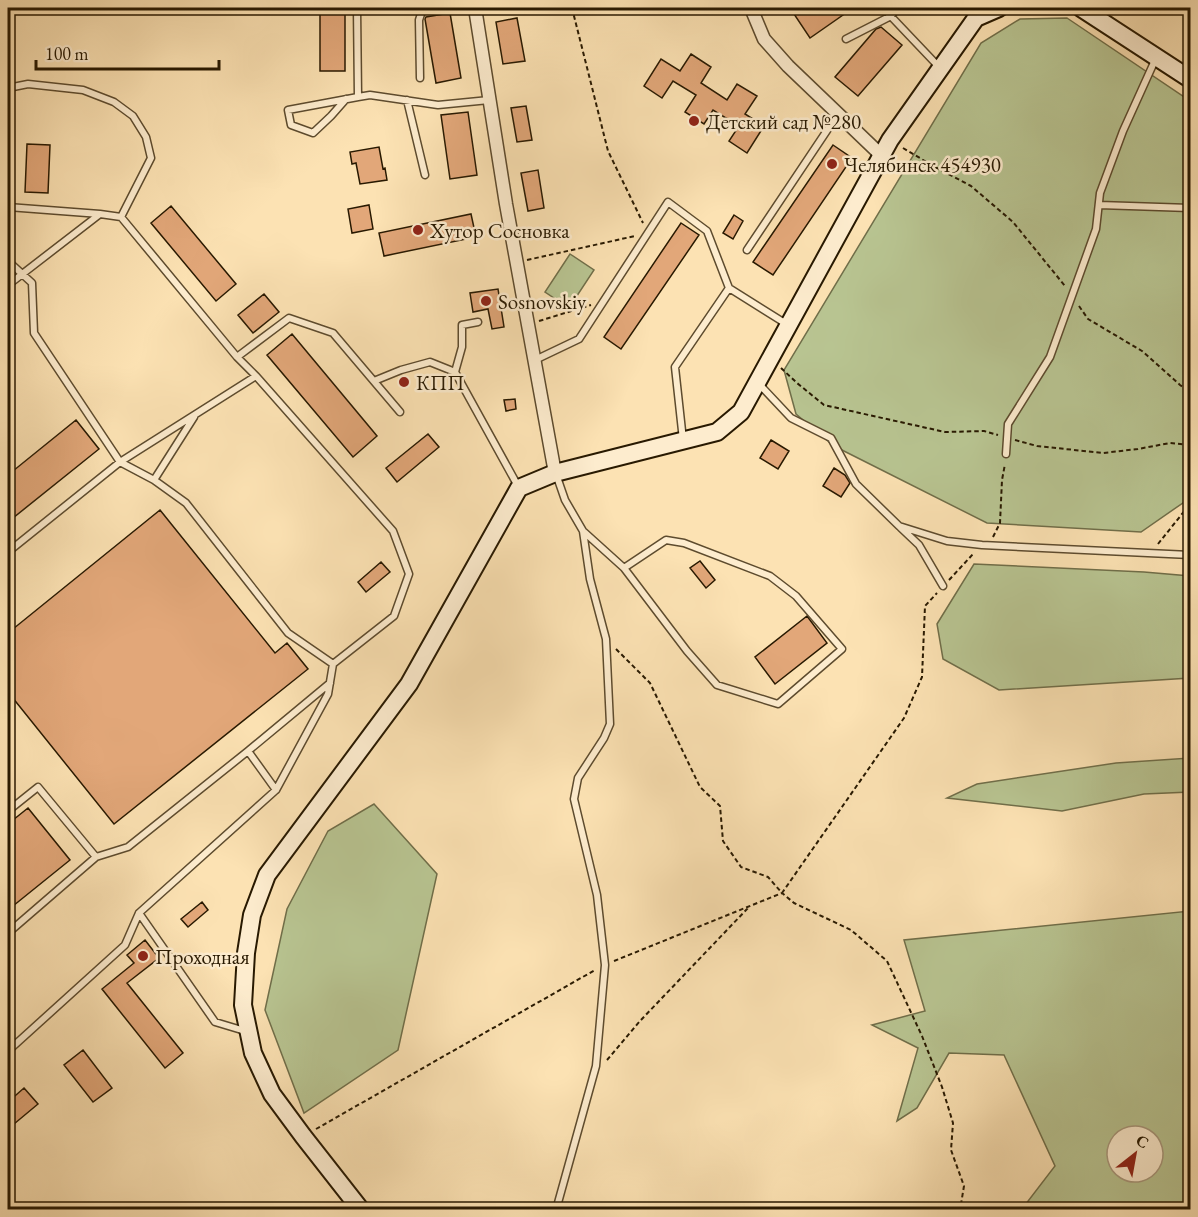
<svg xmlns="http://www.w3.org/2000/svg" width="1198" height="1217" font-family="'EB Garamond',serif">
	<rect width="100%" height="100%" fill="#fce2b3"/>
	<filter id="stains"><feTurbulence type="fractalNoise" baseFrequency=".00333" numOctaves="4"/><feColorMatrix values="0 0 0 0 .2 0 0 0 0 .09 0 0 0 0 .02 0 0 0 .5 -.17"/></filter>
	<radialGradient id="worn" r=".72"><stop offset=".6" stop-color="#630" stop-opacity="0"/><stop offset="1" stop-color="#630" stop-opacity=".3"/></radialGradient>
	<path fill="#b8c491" stroke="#706e49" stroke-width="1.5" fill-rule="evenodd" d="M 1067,18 L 1190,101 L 1190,498 L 1141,532 L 987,523 L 834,446 L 796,414 L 784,370 L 981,43 L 1020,19 Z
		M 570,254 L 594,270 L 569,308 L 545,292 Z
		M 974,564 L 1144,572 L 1190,576 L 1190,678 L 999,690 L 943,659 L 937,624 Z
		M 1190,758 L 1190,792 L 1144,794 L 1062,811 L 947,798 L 977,784 L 1116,763 Z
		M 374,804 L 437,874 L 398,1050 L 304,1113 L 265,1010 L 287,909 L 328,831 Z
		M 1190,911 L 1190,1209 L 1022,1209 L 1055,1166 L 1004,1055 L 949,1053 L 917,1108 L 897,1121 L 918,1048 L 872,1025 L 925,1011 L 904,940 ZM 1117,1136 L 1153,1136 L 1153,1172 L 1117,1172 Z"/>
	<path fill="#e2a779" stroke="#281901" stroke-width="1.5" d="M 320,8 L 345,8 L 345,71 L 320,71 Z
		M 804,8 L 853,8 L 810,38 L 794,14 Z
		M 450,13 L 461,78 L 436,83 L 425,19 L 426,17 Z
		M 517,18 L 525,61 L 503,64 L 496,22 Z
		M 881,27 L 902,45 L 858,96 L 835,77 L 876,29 Z
		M 691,54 L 711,67 L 701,83 L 727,100 L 737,84 L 757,96 L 745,114 L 764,126 L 747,153 L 729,141 L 739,126 L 713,110 L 704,124 L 685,112 L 696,95 L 673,81 L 662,98 L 644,86 L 661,59 L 680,71 Z
		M 526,106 L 532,140 L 517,142 L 511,108 Z
		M 468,112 L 477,175 L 450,179 L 441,115 Z
		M 27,144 L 50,145 L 48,193 L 25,192 Z
		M 833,145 L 852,158 L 773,275 L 753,262 Z
		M 379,147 L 383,169 L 385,168 L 387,180 L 360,184 L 356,163 L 352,164 L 350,152 Z
		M 538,170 L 544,208 L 528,211 L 521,173 Z
		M 369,205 L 373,229 L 352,233 L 348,209 Z
		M 171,206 L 236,284 L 216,301 L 151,223 Z
		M 471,214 L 476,237 L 384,256 L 379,233 Z
		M 734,215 L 743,221 L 733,239 L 723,233 Z
		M 681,223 L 699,235 L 621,349 L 604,337 Z
		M 498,289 L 504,327 L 492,329 L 488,309 L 473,312 L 470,293 Z
		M 264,294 L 279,312 L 253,333 L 238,315 Z
		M 292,334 L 377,436 L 353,457 L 267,355 Z
		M 515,399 L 516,409 L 506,411 L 504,400 Z
		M 76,420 L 99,449 L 8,522 L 8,475 Z
		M 428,434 L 439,447 L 397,482 L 386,468 Z
		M 771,440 L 789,451 L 778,469 L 760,458 Z
		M 834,468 L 845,475 L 850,483 L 841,497 L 823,486 Z
		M 160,510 L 275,653 L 287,643 L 308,669 L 114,824 L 8,692 L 8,633 Z
		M 700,561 L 715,580 L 706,588 L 690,568 Z
		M 381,562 L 390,572 L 366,592 L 358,582 Z
		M 807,616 L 827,643 L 775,684 L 755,657 Z
		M 28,808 L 70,860 L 8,910 L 8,824 Z
		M 202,902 L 208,910 L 188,927 L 181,919 Z
		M 145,940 L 159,958 L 127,983 L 183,1053 L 165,1068 L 102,989 L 134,963 L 127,955 Z
		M 83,1050 L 112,1088 L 93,1102 L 64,1065 Z
		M 24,1088 L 38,1104 L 8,1129 L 8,1102 Z"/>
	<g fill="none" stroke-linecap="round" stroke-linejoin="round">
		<g stroke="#5d4b2e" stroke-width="9">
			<path id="lane" d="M 357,8 L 358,97 L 370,95 L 438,105 L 489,100
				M 883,8 L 940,68
				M 846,39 L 891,16 L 897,8
				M 420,78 L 419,20 L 423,8
				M 8,88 L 28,84 L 83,90 L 114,102 L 133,116 L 146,137 L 151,158 L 121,217 L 237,357 L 256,376 L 393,531 L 409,574 L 394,616 L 333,664 L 328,694 L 276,790 L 139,913 L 125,945 L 8,1051
				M 346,99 L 331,116 L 313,133 L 291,125 L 288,110 L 358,97
				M 407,100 L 425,175
				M 1099,205 L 1190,208
				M 8,207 L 100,214
				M 747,250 L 838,114
				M 8,261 L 32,283 L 34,333 L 120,462 L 154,480 L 186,503 L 288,633 L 333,664
				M 8,285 L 100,214 L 121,217
				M 237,357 L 289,318 L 333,333 L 400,412
				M 535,360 L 579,339 L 668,202 L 707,231 L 729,288
				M 455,372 L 462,347 L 462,325 L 478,322
				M 374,381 L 401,370 L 430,362 L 455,372 L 519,488
				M 758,383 L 791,418 L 831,438 L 856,484 L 899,526 L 947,541 L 982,545 L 1190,555
				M 683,440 L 675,367 L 729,288 L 788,325
				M 1006,454 L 1008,424 L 1050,357 L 1096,229 L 1100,193 L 1123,131 L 1156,58
				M 556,474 L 565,500 L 583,531 L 624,568 L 687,651 L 717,685 L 778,704 L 842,649 L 796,596 L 770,576 L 684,543 L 666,540 L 624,568
				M 154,480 L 194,417
				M 900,527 L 919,545 L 943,586
				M 8,552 L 120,462 L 256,376
				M 248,751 L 330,683
				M 8,811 L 38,787 L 96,857
				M 139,913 L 215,1022 L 245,1031
				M 8,933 L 96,857 L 128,847 L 248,751 L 276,790
				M 556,1210 L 596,1066 L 605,965 L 597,895 L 574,799 L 578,778 L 604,738 L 610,724 L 606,639 L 590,579 L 583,531"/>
		</g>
		<g stroke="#5d4b2e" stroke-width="15">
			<path id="street" d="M 475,8 L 506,204 L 555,473
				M 751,8 L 764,39 L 788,66 L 882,156"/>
		</g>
		<g stroke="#281901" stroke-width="20">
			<path id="secondary" d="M 1081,8 L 1190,79
				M 361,1210 L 303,1136 L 272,1094 L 253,1053 L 243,1005 L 246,953 L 252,915 L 267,875 L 409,684 L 519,488 L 555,473 L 717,432 L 741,412 L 890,140 L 976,18 L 999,8"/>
		</g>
		<path stroke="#281901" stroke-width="2" stroke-dasharray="4.5 3" stroke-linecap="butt" d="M 572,8 L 608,151 L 643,223
			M 903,148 L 935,167 L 971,186 L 1013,222 L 1065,286
			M 527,260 L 635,236
			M 1079,306 L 1088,319 L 1142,351 L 1180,385 L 1190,392
			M 539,321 L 591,305
			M 781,368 L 797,383 L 824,405 L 945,432 L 984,431 L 998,435
			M 1015,440 L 1037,446 L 1103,453 L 1138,449 L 1170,443 L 1190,445
			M 993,537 L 1000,523 L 1002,480 L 1005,464
			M 1158,544 L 1190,504
			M 949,580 L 974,553
			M 616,649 L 650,683 L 700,787 L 720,806 L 723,841 L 741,867 L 768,877 L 782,893 L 904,718 L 922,677 L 925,606 L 937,593
			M 614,961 L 782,893 L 794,903 L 851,930 L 887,961 L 922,1036 L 942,1087 L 953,1123 L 951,1150 L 964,1186 L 960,1210
			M 607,1060 L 640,1021 L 748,908
			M 316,1129 L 595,970"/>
		<use href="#lane" stroke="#fdecce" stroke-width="6"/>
		<use href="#street" stroke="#fdecce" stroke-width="12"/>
		<use href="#secondary" stroke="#fdecce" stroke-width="16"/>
	</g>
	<g fill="#8f2418" stroke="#fdecce" stroke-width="2">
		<circle cx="694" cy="121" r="6"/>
		<circle cx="832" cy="164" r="6"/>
		<circle cx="418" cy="230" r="6"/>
		<circle cx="486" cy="301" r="6"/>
		<circle cx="404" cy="382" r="6"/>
		<circle cx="143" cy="956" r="6"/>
	</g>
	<g text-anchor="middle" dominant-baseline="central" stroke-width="5" stroke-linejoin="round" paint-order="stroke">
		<g font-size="21" fill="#281901" stroke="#fdecce" text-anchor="start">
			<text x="706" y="121">Детский сад №280</text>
			<text x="844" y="164">Челябинск 454930</text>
			<text x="430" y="230">Хутор Сосновка</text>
			<text x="498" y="301">Sosnovskiy</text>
			<text x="416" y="382">КПП</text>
			<text x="155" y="956">Проходная</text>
		</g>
	</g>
	<rect width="1198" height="1217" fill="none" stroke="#fce2b3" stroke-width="30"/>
	<rect x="9" y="9" width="1180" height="1199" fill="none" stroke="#281901" stroke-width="3"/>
	<rect x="15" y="15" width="1168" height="1187" fill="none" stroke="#281901" stroke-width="1.5"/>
	<g transform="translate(1135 1154) rotate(31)"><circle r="28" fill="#fdecce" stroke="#a8987c" stroke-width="1.5"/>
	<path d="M0-4.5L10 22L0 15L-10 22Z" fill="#8f2418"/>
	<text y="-9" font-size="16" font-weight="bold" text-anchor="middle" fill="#281901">С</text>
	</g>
	<path d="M36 60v9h183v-9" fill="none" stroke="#281901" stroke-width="3"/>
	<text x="45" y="60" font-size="18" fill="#281901" stroke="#fdecce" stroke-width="4.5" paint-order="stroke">100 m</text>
	<rect width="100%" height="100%" filter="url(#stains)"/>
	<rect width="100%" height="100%" fill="url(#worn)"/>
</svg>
